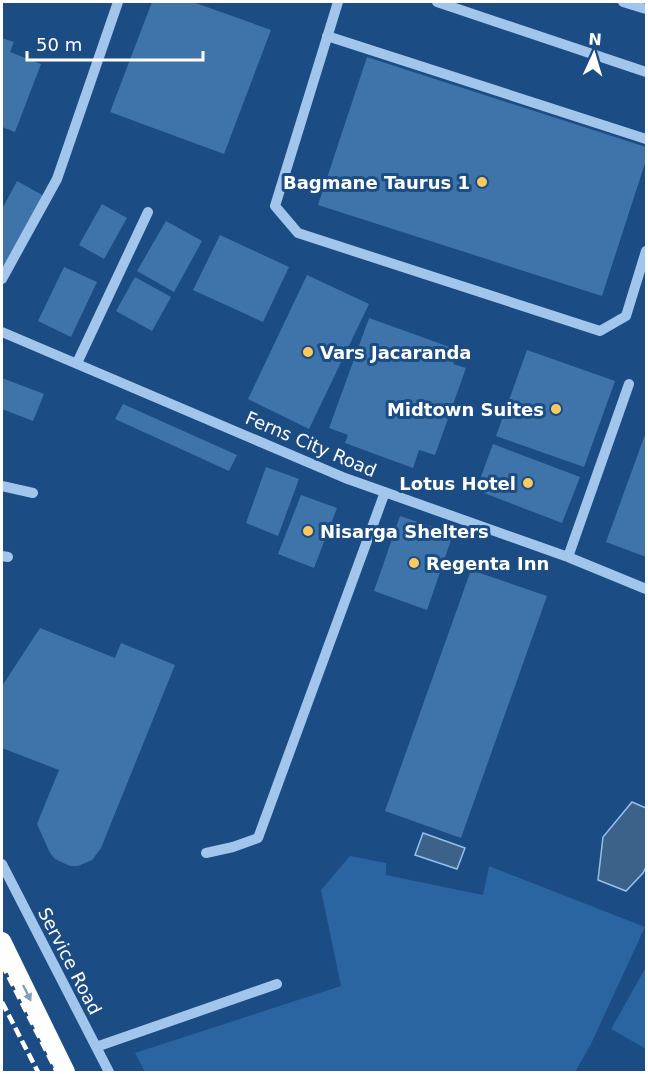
<svg xmlns="http://www.w3.org/2000/svg" width="648" height="1074" font-family="'DejaVu Sans',sans-serif">
	<rect width="100%" height="100%" fill="#1b4c84"/>
	<path fill="#2a64a1" d="M 350,856 L 386,863 L 386,875 L 483,895 L 489,866 L 645,927 L 591,1044 L 575,1072 L 145,1072 L 135,1053 L 341,986 L 321,890 Z
		M 646,967 L 646,1049 L 611,1029 Z"/>
	<path fill="#3d628a" stroke="#94c0ed" stroke-width="1.5" d="M 632,802 L 646,808 L 646,867 L 643,873 L 626,891 L 598,880 L 603,837 Z
		M 423,833 L 465,848 L 457,869 L 415,855 Z"/>
	<path fill="#3f74ab" d="M 152,2 L 193,2 L 271,30 L 224,154 L 110,112 Z
		M 2,38 L 14,42 L 10,52 L 41,64 L 15,132 L 2,127 Z
		M 367,57 L 646,147 L 646,160 L 602,296 L 318,205 Z
		M 17,181 L 44,196 L 2,272 L 2,209 Z
		M 102,204 L 127,218 L 104,259 L 79,245 Z
		M 166,221 L 202,241 L 174,292 L 137,271 Z
		M 220,235 L 289,267 L 263,322 L 193,290 Z
		M 64,267 L 97,282 L 71,337 L 38,321 Z
		M 307,275 L 369,304 L 309,429 L 248,399 Z
		M 135,277 L 171,297 L 152,331 L 116,311 Z
		M 369,318 L 458,350 L 453,364 L 466,368 L 435,455 L 419,450 L 413,468 L 345,443 L 348,435 L 329,428 Z
		M 527,350 L 615,381 L 584,467 L 496,436 Z
		M 2,378 L 44,394 L 33,421 L 2,409 Z
		M 123,404 L 237,455 L 229,471 L 115,419 Z
		M 646,432 L 646,557 L 606,542 Z
		M 493,444 L 580,477 L 562,523 L 476,490 Z
		M 266,467 L 299,479 L 278,536 L 246,523 Z
		M 301,495 L 337,508 L 314,568 L 278,554 Z
		M 400,516 L 453,534 L 427,610 L 374,591 Z
		M 471,570 L 547,596 L 461,838 L 385,811 Z
		M 40,628 L 115,658 L 121,643 L 175,665 L 101,848 L 92,860 L 78,866 L 70,866 L 55,859 L 50,853 L 37,824 L 59,770 L 2,748 L 2,686 Z"/>
	<g fill="none" stroke-linecap="round" stroke-linejoin="round">
		<path stroke="#a1c5eb" stroke-width="10" d="M 338,2 L 275,206 L 298,233 L 600,331 L 626,316 L 646,251
			M 437,2 L 646,72
			M 623,2 L 646,9
			M 327,36 L 646,139
			M 2,279 L 57,179 L 118,2
			M 2,332 L 345,478 L 568,557 L 646,589
			M 77,363 L 148,212
			M 2,486 L 33,493
			M 2,556 L 8,557
			M 568,557 L 629,384
			M 206,853 L 233,847 L 258,838 L 385,492
			M 2,864 L 109,1072
			M 96,1047 L 277,984"/>
		<path stroke="#fff" stroke-width="18" d="M 2,941 L 66,1072"/>
		<path stroke="#fff" stroke-width="4.5" stroke-dasharray="10 4.5" stroke-linecap="butt" d="M 2,964 L 57,1072
			M 2,1002 L 38,1072"/>
	</g>
	<defs><path id="oneway-solid" d="M-6-.8H1V-3.2L6.5 0L1 3.2V.8H-6Z" transform="scale(1.5)"/></defs>
	<use fill="#829dbb" href="#oneway-solid" transform="translate(27 993) rotate(64)"/>
	<g fill="#fcc95e" stroke="#1b4c84" stroke-width="2">
		<circle cx="482" cy="182" r="6"/>
		<circle cx="308" cy="352" r="6"/>
		<circle cx="556" cy="409" r="6"/>
		<circle cx="528" cy="483" r="6"/>
		<circle cx="308" cy="531" r="6"/>
		<circle cx="414" cy="563" r="6"/>
	</g>
	<g text-anchor="middle" dominant-baseline="central" stroke-width="6" stroke-linejoin="round" paint-order="stroke">
		<g font-size="18" font-weight="bold" fill="#fff" stroke="#1b4c84" text-anchor="end">
			<text x="470" y="182">Bagmane Taurus 1</text>
			<text x="320" y="352" text-anchor="start">Vars Jacaranda</text>
			<text x="544" y="409">Midtown Suites</text>
			<text x="516" y="483">Lotus Hotel</text>
			<text x="320" y="531" text-anchor="start">Nisarga Shelters</text>
			<text x="426" y="563" text-anchor="start">Regenta Inn</text>
		</g>
		<g font-size="18" fill="#fff" stroke="#1b4c84">
			<text transform="translate(311 444) rotate(23)">Ferns City Road</text>
			<text transform="translate(70 961) rotate(63)">Service Road</text>
		</g>
	</g>
	<rect width="648" height="1074" fill="none" stroke="#ffffff" stroke-width="6"/>
	<g transform="translate(594 54) rotate(4)" stroke="#1b4c84" stroke-width="4.5" paint-order="stroke">
	<path d="M0-4.5L10 22L0 15L-10 22Z" fill="#ffffff"/>
	<text y="-9" font-size="16" font-weight="bold" text-anchor="middle" fill="#ffffff">N</text>
	</g>
	<path d="M27 51v9h176v-9" fill="none" stroke="#ffffff" stroke-width="3"/>
	<text x="36" y="51" font-size="18" fill="#ffffff" stroke="#1b4c84" stroke-width="4.5" paint-order="stroke">50 m</text>
</svg>
